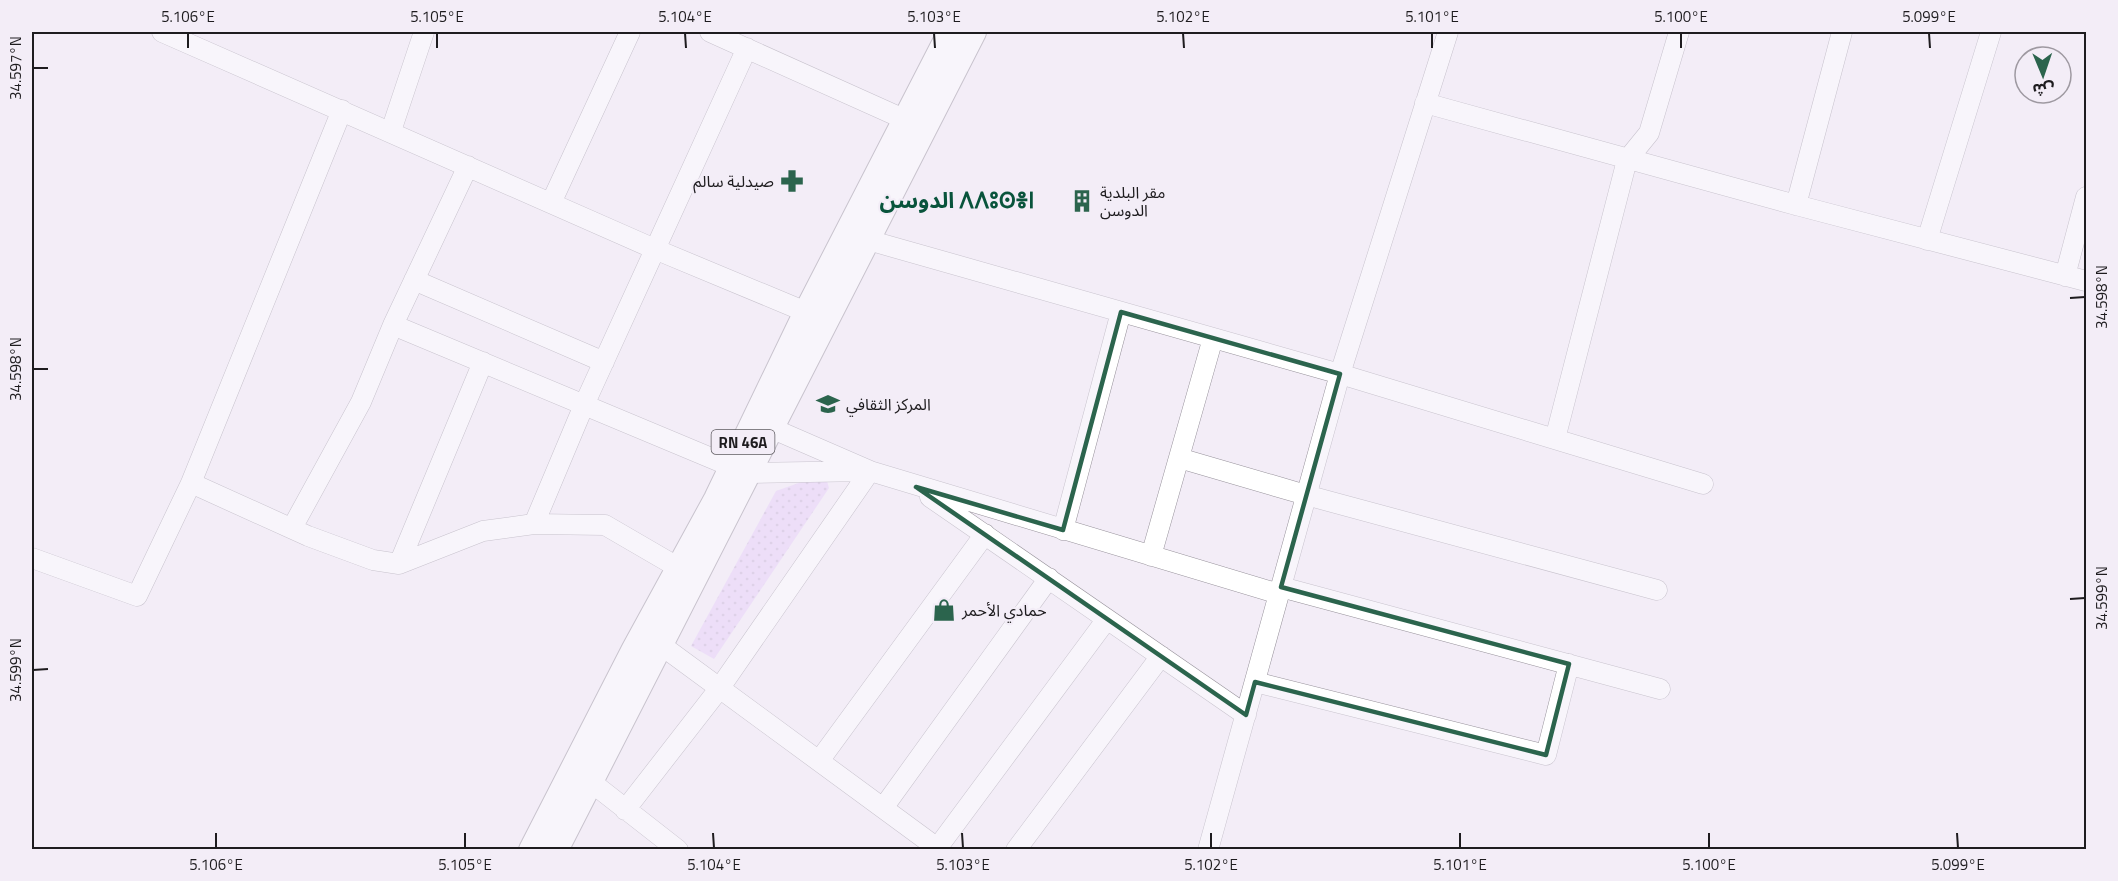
<svg xmlns="http://www.w3.org/2000/svg" width="2118" height="881" font-family="'Titillium Web','Noto Sans Arabic','Noto Sans Tifinagh',sans-serif">
	<defs>
		<pattern id="grass-dots" width="8" height="8" patternUnits="userSpaceOnUse" patternTransform="scale(1.5)"><rect width="8" height="8" fill="#e6cdf8"/><path d="M2 2h.1M6 6h.1" fill="none" stroke="#c5afd4" stroke-width="1.8" stroke-linecap="round"/></pattern>
	</defs>
	<rect width="100%" height="100%" fill="#f3edf7"/>
	<path fill="url(#grass-dots)" d="M 810,479 L 827,481 L 829,488 L 714,659 L 691,646 L 776,491 Z"/>
	<g fill="none" stroke-linecap="round" stroke-linejoin="round">
		<g stroke="#96919a" stroke-width="21">
			<path id="minor" d="M 162,32 L 657,250 L 806,312
				M 710,32 L 906,120
				M 1425,103 L 1796,205 L 2086,281
				M 391,131 L 424,32
				M 551,203 L 630,32
				M 1796,205 L 1842,32
				M 868,240 L 1340,374 L 1703,484
				M 1927,240 L 1991,32
				M 2065,276 L 2086,197
				M 414,280 L 604,362
				M 393,325 L 747,473 L 870,471 L 1279,594
				M 1555,439 L 1627,160 L 1649,133 L 1679,32
				M 1179,458 L 1306,495 L 1657,590
				M 191,483 L 308,536 L 373,560 L 399,564 L 483,531 L 534,524 L 605,525 L 679,568
				M 930,497 L 1246,715
				M 534,524 L 584,405 L 747,48
				M 292,528 L 361,402 L 393,325 L 468,166
				M 1063,530 L 1121,312
				M 1151,556 L 1213,338
				M 32,558 L 137,596 L 191,483 L 342,110
				M 399,564 L 483,362
				M 1281,587 L 1660,689
				M 650,637 L 940,850
				M 1255,682 L 1546,755 L 1569,664
				M 819,761 L 985,534
				M 591,782 L 678,850
				M 883,808 L 1049,578
				M 625,810 L 719,689 L 870,471 L 771,428
				M 938,847 L 1107,619
				M 1016,850 L 1161,656
				M 1208,850 L 1340,374 L 1448,32"/>
		</g>
		<g stroke="#96919a" stroke-width="26">
			<path id="major" d="M 531,850 L 634,649 L 716,499 L 806,312 L 950,32
				M 556,850 L 974,32"/>
		</g>
		<use href="#minor" stroke="#fff" stroke-width="20"/>
		<use href="#major" stroke="#fff" stroke-width="24"/>
	</g>
	<path d="M0 0H2118V881H0ZM 1121,312 L 1340,374 L 1281,587 L 1569,664 L 1546,755 L 1255,682 L 1246,715 L 916,487 L 1063,530 Z" fill="#f3edf7" fill-opacity=".55" fill-rule="evenodd"/>
	<path fill="none" stroke="#2b644d" stroke-width="4.5" stroke-linejoin="round" d="M 1121,312 L 1340,374 L 1281,587 L 1569,664 L 1546,755 L 1255,682 L 1246,715 L 916,487 L 1063,530 Z"/>
	<path fill="none" stroke="#1e1c1f" stroke-width="2" d="M 188,33 L 188,48M 437,33 L 437,48M 685,33 L 686,48M 934,33 L 935,48M 1183,33 L 1184,48M 1432,33 L 1432,48M 1681,33 L 1681,48M 1929,33 L 1930,48M 33,68 L 48,68M 2070,298 L 2085,297M 33,369 L 48,369M 2070,599 L 2085,598M 33,670 L 48,669M 216,833 L 216,848M 465,833 L 465,848M 713,833 L 714,848M 962,833 L 963,848M 1211,833 L 1211,848M 1460,833 L 1460,848M 1709,833 L 1709,848M 1957,833 L 1958,848"/>
	<defs>
		<g id="pharmacy-bare" transform="scale(1.8)"><path d="M-2-6h4v4h4v4h-4v4h-4v-4h-4v-4h4Z" fill="#2b644d" stroke="#f3edf7" stroke-width="2.5" paint-order="stroke"/></g>
		<g id="building-bare" transform="scale(1.8)"><path d="M-4-6H4V6H1V3H-1V6H-4ZM-2.5-4.3h1.7v1.8h-1.7ZM.8-4.3h1.7v1.8H.8ZM-2.5-1h1.7V.8h-1.7ZM.8-1h1.7V.8H.8Z" fill="#2b644d" stroke="#f3edf7" stroke-width="2.5" paint-order="stroke"/></g>
		<g id="school-bare" transform="scale(1.8)"><path d="M0-5L7-2L0 1L-7-2ZM-4 1L0 2.5L4 1V4Q0 6-4 4Z" fill="#2b644d" stroke="#f3edf7" stroke-width="2.5" paint-order="stroke"/></g>
		<g id="shop-bare" transform="scale(1.8)"><path d="M-5-2.5h2.3a2.7 3.5 0 0 1 5.4 0H5L5.5 6h-11ZM-1.5-2.5h3a1.5 2.3 0 0 0-3 0Z" fill="#2b644d" stroke="#f3edf7" stroke-width="2.5" paint-order="stroke"/></g>
	</defs>
	<g fill-rule="evenodd">
		<use href="#pharmacy-bare" x="792" y="181"/>
		<use href="#building-bare" x="1082" y="201"/>
		<use href="#school-bare" x="828" y="404"/>
		<use href="#shop-bare" x="944" y="610"/>
	</g>
	<g text-anchor="middle" dominant-baseline="central" stroke-width="4.5" stroke-linejoin="round" paint-order="stroke">
		<rect fill="#f3edf7" stroke="#5e5b60" stroke-width="1.5" x="711.5" y="430" width="63" height="24" rx="4.5"/>
		<g font-size="15" font-weight="bold" fill="#1e1c1f">
			<text x="743" y="442">RN 46A</text>
		</g>
		<g font-size="16" fill="#1e1c1f" stroke="#f3edf7" text-anchor="start">
			<text x="774" y="181" text-anchor="end">صيدلية سالم</text>
			<text x="1100" y="192">مقر البلدية<tspan x="1100" dy="18">الدوسن</tspan></text>
			<text x="846" y="404">المركز الثقافي</text>
			<text x="962" y="610">حمادي الأحمر</text>
		</g>
		<g font-size="22" font-weight="bold" fill="#09543c" stroke="#f3edf7">
			<text x="957" y="200">الدوسن ⴷⴷⵓⵙⴻⵏ</text>
		</g>
	</g>
	<rect width="2118" height="881" fill="none" stroke="#f3edf7" stroke-width="66"/>
	<g transform="translate(2043 75) rotate(178)"><circle r="28" fill="#f3edf7" stroke="#9e99a1" stroke-width="1.5"/>
	<path d="M0-4.5L10 22L0 15L-10 22Z" fill="#2b644d"/>
	<text y="-9" font-size="16" font-weight="bold" text-anchor="middle" fill="#1e1c1f">ش</text>
	</g>
	<rect x="33" y="33" width="2052" height="815" fill="none" stroke="#1e1c1f" stroke-width="2"/>
	<g font-size="15" text-anchor="middle" fill="#1e1c1f">
		<text x="188" y="22">5.106°E</text>
		<text x="437" y="22">5.105°E</text>
		<text x="685" y="22">5.104°E</text>
		<text x="934" y="22">5.103°E</text>
		<text x="1183" y="22">5.102°E</text>
		<text x="1432" y="22">5.101°E</text>
		<text x="1681" y="22">5.100°E</text>
		<text x="1929" y="22">5.099°E</text>
		<text transform="translate(16 68) rotate(-90)" y="5">34.597°N</text>
		<text transform="translate(2102 297) rotate(-90)" y="5">34.598°N</text>
		<text transform="translate(16 369) rotate(-90)" y="5">34.598°N</text>
		<text transform="translate(2102 598) rotate(-90)" y="5">34.599°N</text>
		<text transform="translate(16 670) rotate(-90)" y="5">34.599°N</text>
		<text x="216" y="870">5.106°E</text>
		<text x="465" y="870">5.105°E</text>
		<text x="714" y="870">5.104°E</text>
		<text x="963" y="870">5.103°E</text>
		<text x="1211" y="870">5.102°E</text>
		<text x="1460" y="870">5.101°E</text>
		<text x="1709" y="870">5.100°E</text>
		<text x="1958" y="870">5.099°E</text>
	</g>
</svg>
